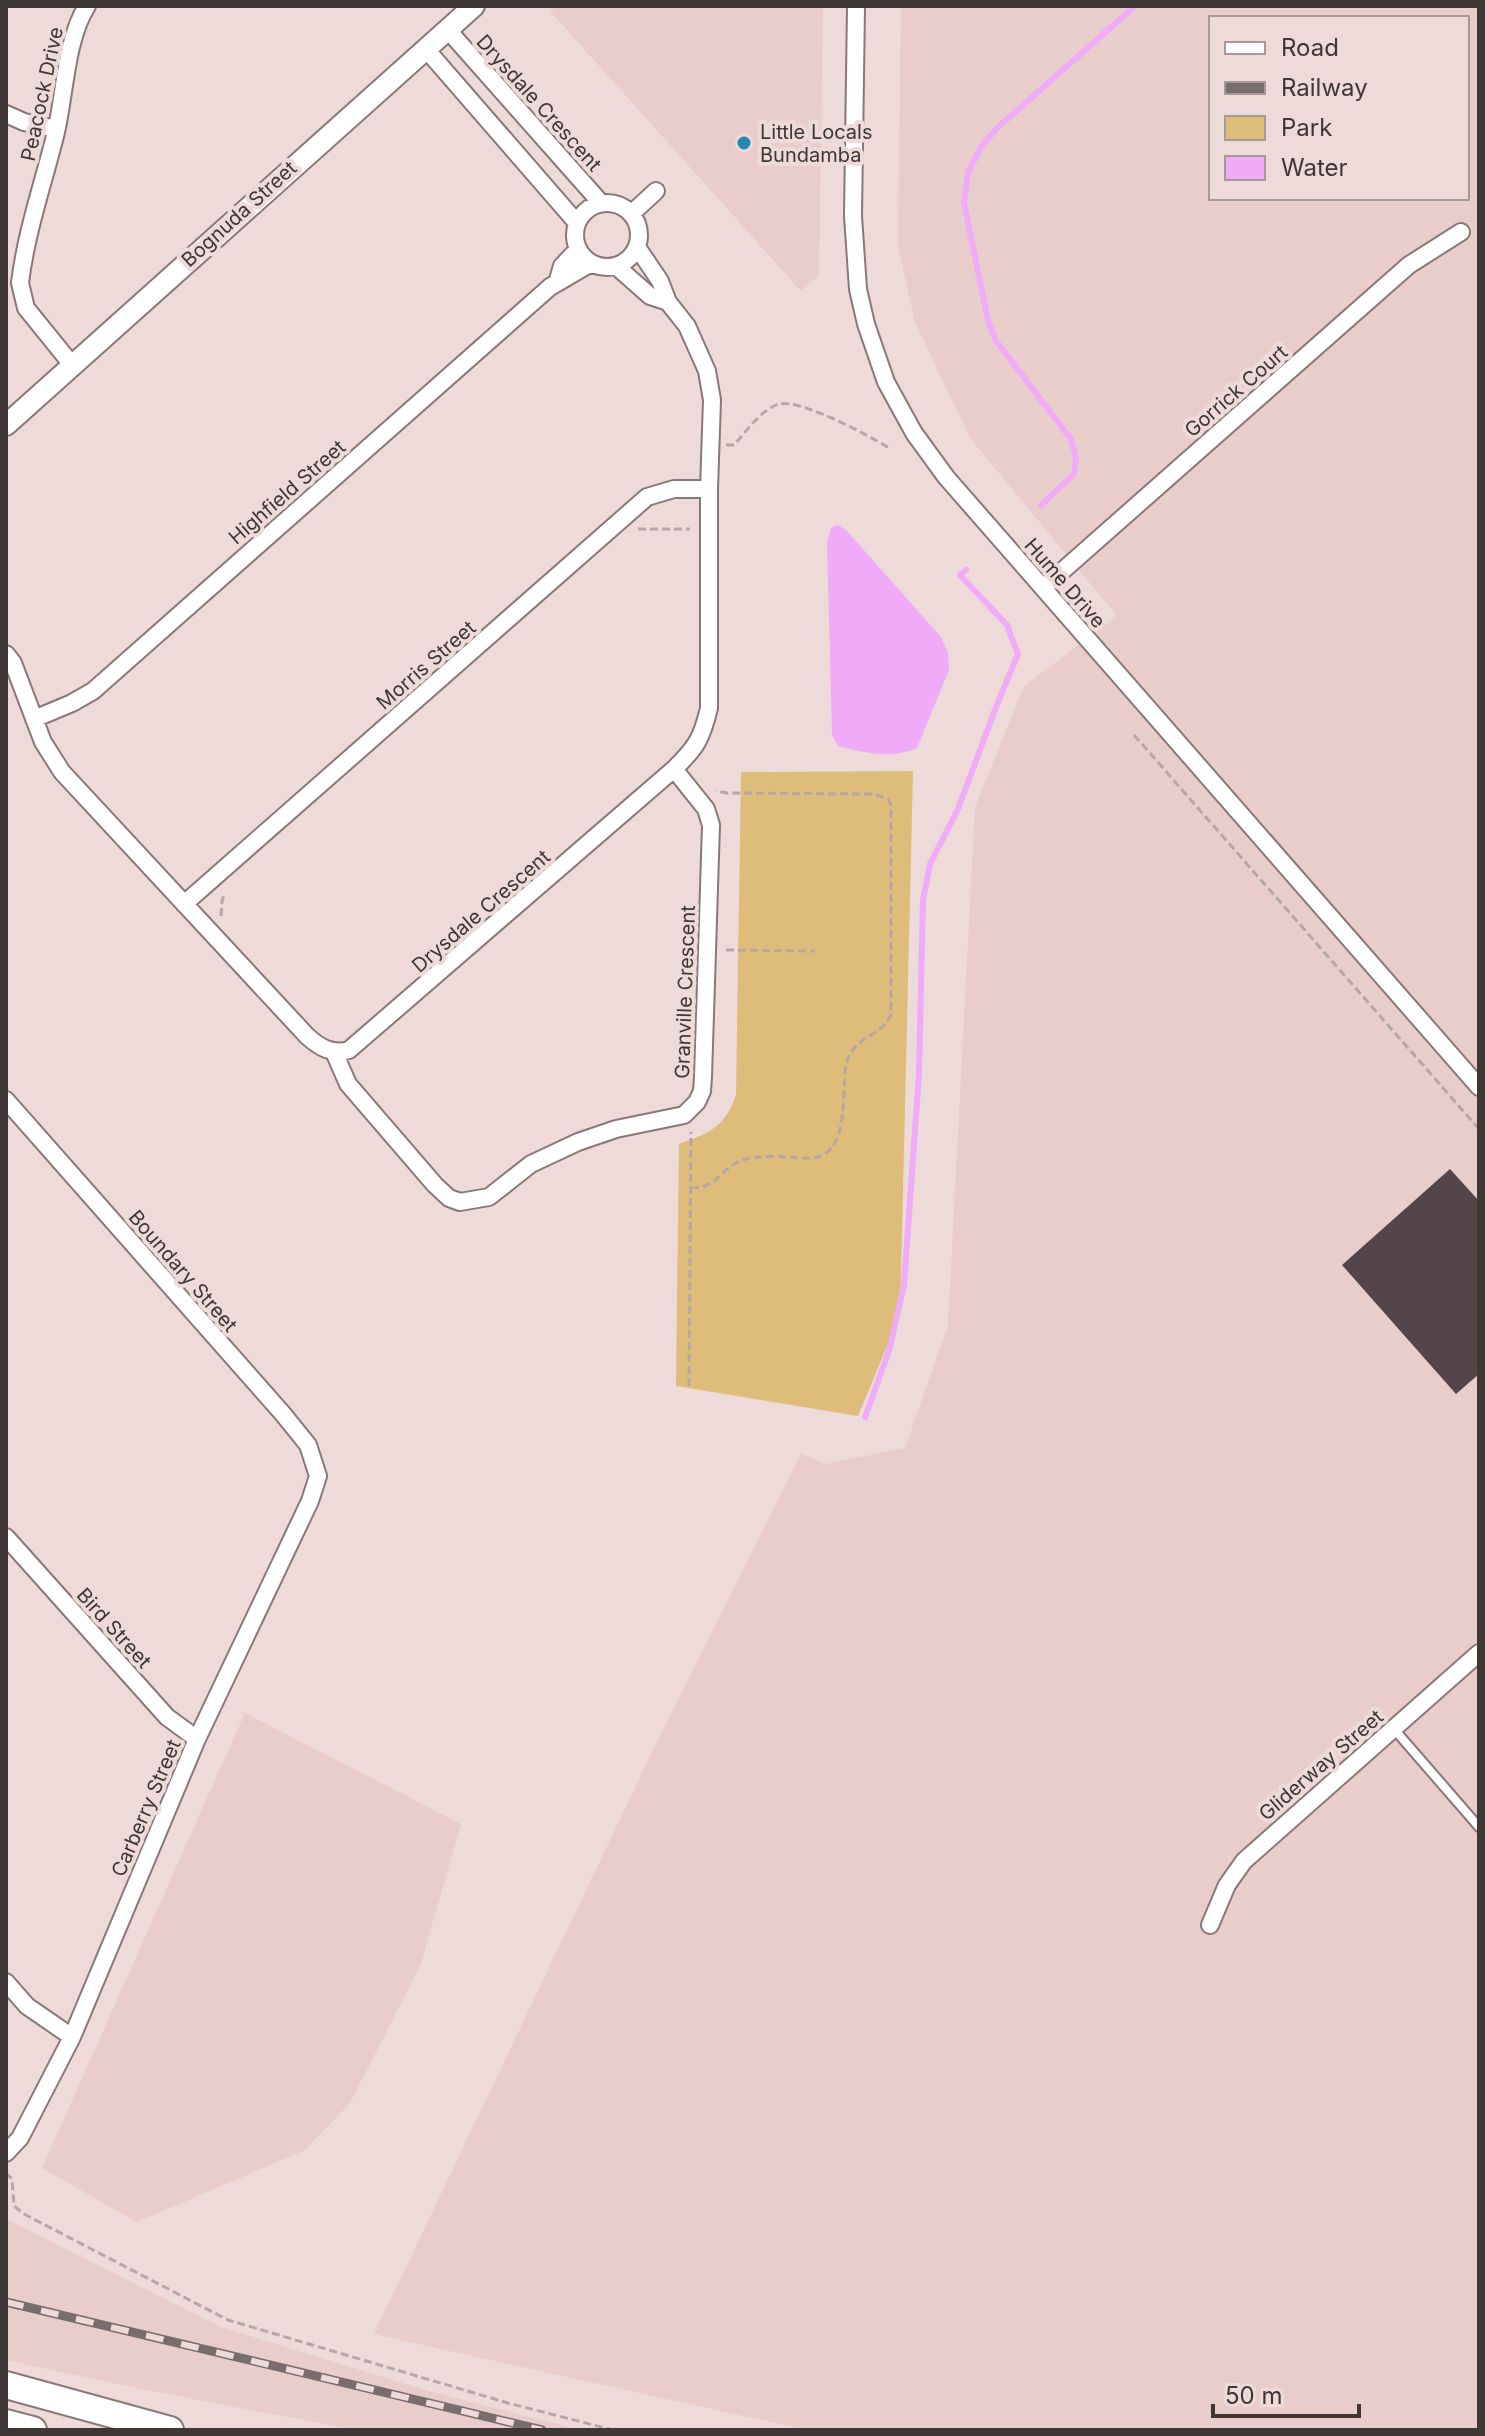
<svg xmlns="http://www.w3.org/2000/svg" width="1485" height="2436" font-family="Inter,sans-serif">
	<rect width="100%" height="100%" fill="#eddad9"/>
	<path fill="#e8cdcb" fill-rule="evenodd" d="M 555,6 L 823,6 L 819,275 L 801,291 L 550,11 Z
		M 901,6 L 1479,6 L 1479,2430 L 807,2430 L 374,2334 L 666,1723 L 801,1454 L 826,1464 L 905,1448 L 948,1325 L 975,807 L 1024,686 L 1117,616 L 970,438 L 915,322 L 898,245 ZM 1211,18 L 1467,18 L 1467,198 L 1211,198 Z
		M 245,1713 L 461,1824 L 420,1966 L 350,2103 L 305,2150 L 137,2222 L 42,2168 Z
		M 6,2219 L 221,2327 L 422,2389 L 580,2430 L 356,2430 L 141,2389 L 6,2360 Z"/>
	<path fill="#debc79" d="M 913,771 L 900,1315 L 858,1416 L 676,1386 L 679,1144 C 710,1133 725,1127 736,1095 L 741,772 Z"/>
	<path fill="#efabf8" d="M 838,525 L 847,531 L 941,637 L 948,653 L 949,670 L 917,748 C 893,759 863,753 838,746 L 832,735 L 827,542 L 831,528 Z"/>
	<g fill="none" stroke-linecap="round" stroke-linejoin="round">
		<path stroke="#efabf8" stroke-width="6" d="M 1041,505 L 1074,474 L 1076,458 L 1071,439 L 996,341 L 988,321 L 964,203 L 968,172 L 981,147 L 997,128 L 1135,6
			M 865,1417 L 889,1351 L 904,1285 L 919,1074 L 923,900 L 930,864 L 958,809 L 996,707 L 1018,654 L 1007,625 L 960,575 L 966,570"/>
	</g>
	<path fill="#54454b" d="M 1450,1169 L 1479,1201 L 1479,1374 L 1456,1394 L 1342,1265 Z"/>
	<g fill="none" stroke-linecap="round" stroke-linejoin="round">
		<g stroke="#897877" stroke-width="12">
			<path id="service" d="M 1394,1729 L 1479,1827"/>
		</g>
		<g stroke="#897877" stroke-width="20">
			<path id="minor" d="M 856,6 L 853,216 L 858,289 L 866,324 L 886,382 L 914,433 L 946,477 L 1479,1087
				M 447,29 L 601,203
				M 425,48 L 577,223
				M 6,114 L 24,122 L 56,129
				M575 235a32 32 0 1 1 64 0a32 32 0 1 1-64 0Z
				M 631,214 L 656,191
				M 616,266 L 650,296 L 668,302
				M 558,280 L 562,266 L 578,249
				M 73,366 L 26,308 L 20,283 C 26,232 44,181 56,132 C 65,93 66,39 87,6
				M 1043,588 L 1409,265 L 1461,232
				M 6,654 L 13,663 L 43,742 L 62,772 L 307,1036 C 319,1047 332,1055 349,1050 L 674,769 C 696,748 702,738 709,708 L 709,489 L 712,400 L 707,371 L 687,326 L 668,302 L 660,281 L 637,247
				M 34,719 L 72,703 L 93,691 L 550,287 L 591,263
				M 184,904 L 647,497 L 674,489 L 709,489
				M 334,1052 L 348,1084 L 435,1185 L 449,1198 L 460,1202 L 489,1197 L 531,1164 L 578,1142 L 616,1129 L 684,1115 L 697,1102 L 702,1091 L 703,1077 L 711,825 L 706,809 L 674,769
				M 6,1100 L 283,1414 L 308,1445 L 318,1476 L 310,1501 L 197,1739 L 72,2037 L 20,2138 L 6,2153
				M 6,1537 L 167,1717 L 197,1739
				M 1210,1925 L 1227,1885 L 1244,1861 L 1479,1653
				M 6,1982 L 27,2006 L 72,2037"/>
		</g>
		<g stroke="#897877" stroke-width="24">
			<path id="tertiary" d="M 6,425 L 474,6"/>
		</g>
		<g stroke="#897877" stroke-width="30">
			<path id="primary" d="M 6,2385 L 170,2430
				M 6,2423 L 33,2430"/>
		</g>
		<path stroke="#b6a7a6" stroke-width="3" stroke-dasharray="8 4" stroke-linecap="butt" d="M 726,445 L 734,445 C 746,432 763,407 780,404 C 801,399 870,436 889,448
			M 638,529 L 690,529
			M 1134,735 L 1479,1129
			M 221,916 L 222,901 L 225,893
			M 726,950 L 815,951
			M 691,1188 C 718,1188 719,1170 740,1161 C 756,1153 793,1158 812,1158 C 851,1154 841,1093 846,1064 C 853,1035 882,1038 891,1014 L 891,805 L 888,799 L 874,794 L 727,793 L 716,791
			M 689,1386 L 691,1132
			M 6,2173 L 12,2179 L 14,2206 L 24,2214 L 228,2320 L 508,2403 L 613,2430"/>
		<use href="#service" stroke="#fff" stroke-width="8"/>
		<use href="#minor" stroke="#fff" stroke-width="16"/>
		<use href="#tertiary" stroke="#fff" stroke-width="20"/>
		<use href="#primary" stroke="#fff" stroke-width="26"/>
		<g stroke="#786d6c" stroke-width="9">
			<path id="rail" d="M 6,2302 L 542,2430"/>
		</g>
		<use href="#rail" stroke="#eddad9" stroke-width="6" stroke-dasharray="18" stroke-linecap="butt"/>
	</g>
	<circle fill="#2587b2" stroke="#eddad9" stroke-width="3" cx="744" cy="143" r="8"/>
	<g text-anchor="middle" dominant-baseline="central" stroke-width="8" stroke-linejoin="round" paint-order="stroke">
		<g font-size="20" fill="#3e3736" stroke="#eddad9">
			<text transform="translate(42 94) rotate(-78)">Peacock Drive</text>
			<text transform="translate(539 103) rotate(48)">Drysdale Crescent</text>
			<text transform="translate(239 214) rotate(-42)">Bognuda Street</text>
			<text transform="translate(1236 391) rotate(-41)">Gorrick Court</text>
			<text transform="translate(287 492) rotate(-41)">Highfield Street</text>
			<text transform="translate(1065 583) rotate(49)">Hume Drive</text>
			<text transform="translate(426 665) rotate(-41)">Morris Street</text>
			<text transform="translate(481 911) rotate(-41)">Drysdale Crescent</text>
			<text transform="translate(685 992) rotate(-88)">Granville Crescent</text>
			<text transform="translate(183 1271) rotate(49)">Boundary Street</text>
			<text transform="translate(114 1628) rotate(48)">Bird Street</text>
			<text transform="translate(1321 1765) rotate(-41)">Gliderway Street</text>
			<text transform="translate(146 1808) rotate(-67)">Carberry Street</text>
		</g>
		<g font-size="20" fill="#3e3736" stroke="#eddad9" text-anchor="start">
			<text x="760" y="132">Little Locals<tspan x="760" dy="23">Bundamba</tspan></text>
		</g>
	</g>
	<rect width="1485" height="2436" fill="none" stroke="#3e3736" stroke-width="16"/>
	<rect x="1209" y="16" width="260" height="184" fill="#eddad9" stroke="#a79998" stroke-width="2"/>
	<rect x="1225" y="42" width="40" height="12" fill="#ffffff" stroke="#a79998" stroke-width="2"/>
	<text x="1281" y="56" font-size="24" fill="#3e3736">Road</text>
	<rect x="1225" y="82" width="40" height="12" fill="#786d6c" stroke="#a79998" stroke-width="2"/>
	<text x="1281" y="96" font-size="24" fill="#3e3736">Railway</text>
	<rect x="1225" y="116" width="40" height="24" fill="#debc79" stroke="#a79998" stroke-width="2"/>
	<text x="1281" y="136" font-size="24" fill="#3e3736">Park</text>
	<rect x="1225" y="156" width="40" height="24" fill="#efabf8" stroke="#a79998" stroke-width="2"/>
	<text x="1281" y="176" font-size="24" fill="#3e3736">Water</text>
	<path d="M1213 2404v12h146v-12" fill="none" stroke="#3e3736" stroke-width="4"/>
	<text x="1225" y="2404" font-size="24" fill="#3e3736" stroke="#eddad9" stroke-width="6" paint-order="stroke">50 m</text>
</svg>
